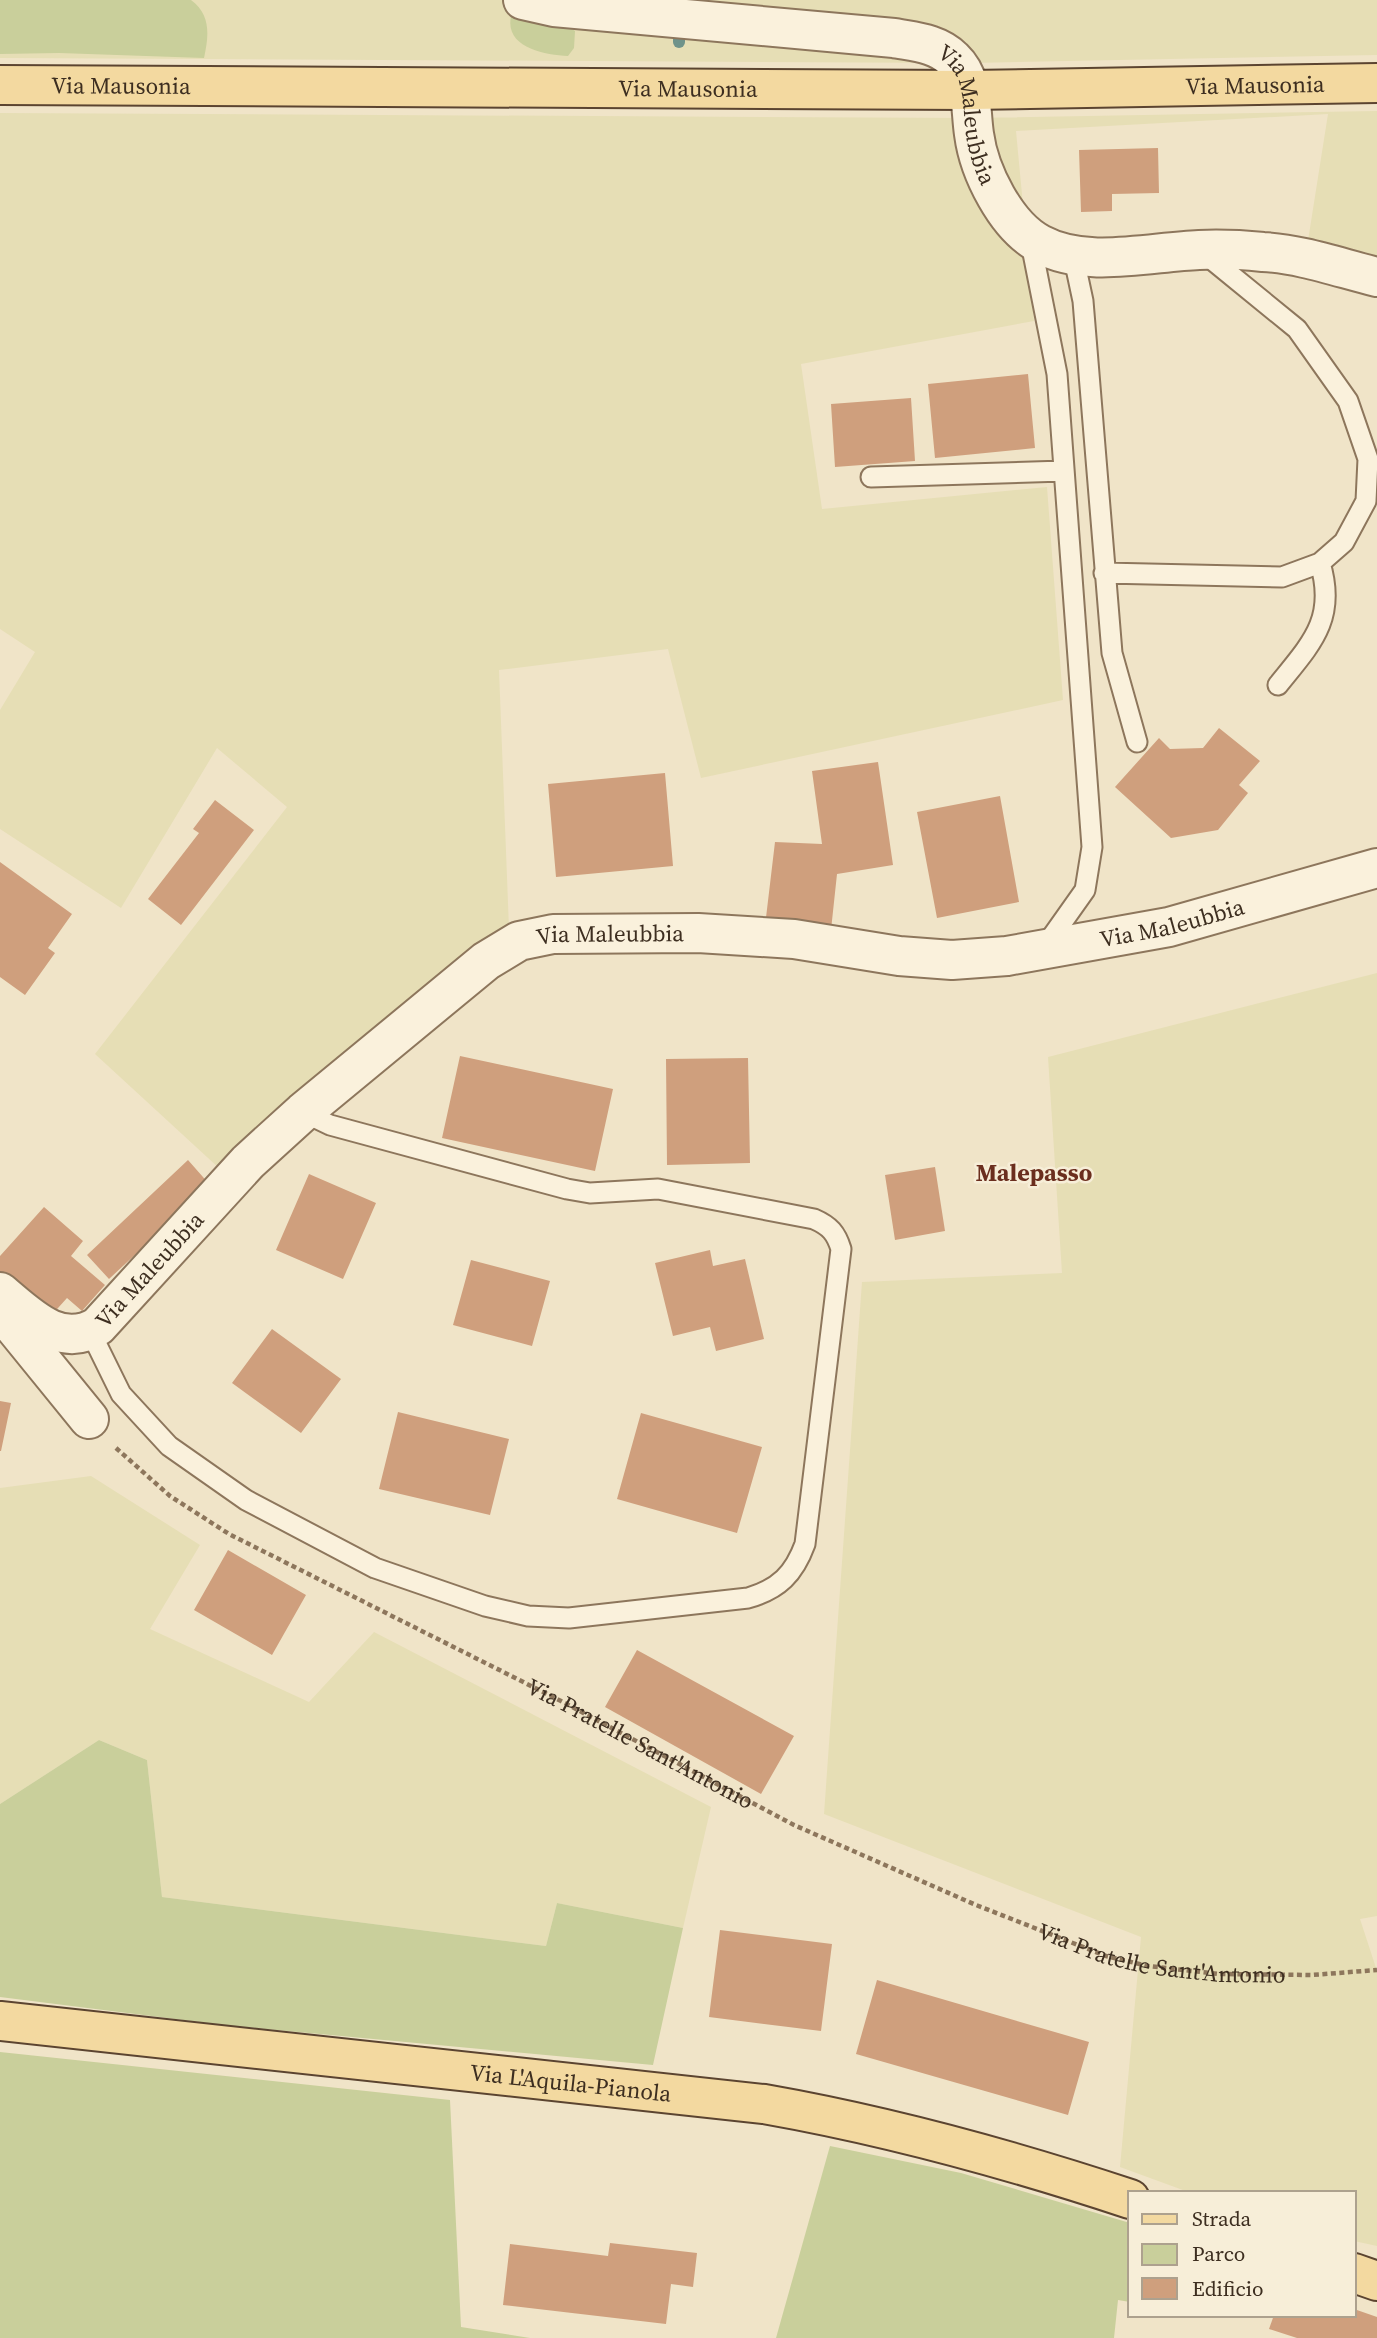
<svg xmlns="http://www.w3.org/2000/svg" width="1377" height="2338" font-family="'Source Serif 4',serif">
	<rect width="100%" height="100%" fill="#f0e4c8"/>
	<path fill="#e6deb5" d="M 0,0 L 1377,0 L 1377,55 L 970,63 L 0,58 Z
		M 1377,111 L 1377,265 L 1307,247 L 1328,114 L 1016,131 L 1034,321 L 801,364 L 822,509 L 1047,487 L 1063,700 L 701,778 L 668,649 L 499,670 L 509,929 L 220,1169 L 95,1054 L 287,807 L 217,748 L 121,908 L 0,829 L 0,710 L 35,652 L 0,629 L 0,113 L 970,118 Z
		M 1377,973 L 1377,1916 L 1360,1919 L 1377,1971 L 1377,2246 L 1354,2241 L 1354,2193 L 1191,2193 L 1120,2167 L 1141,1937 L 824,1814 L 862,1282 L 1062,1273 L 1048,1057 Z
		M 91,1476 L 200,1545 L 150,1629 L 309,1702 L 374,1632 L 711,1807 L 683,1928 L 557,1903 L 546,1946 L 162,1897 L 147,1760 L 99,1740 L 0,1804 L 0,1488 Z"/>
	<path fill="#c9cf9b" d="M 0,0 L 191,0 C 211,15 209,35 204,58 L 59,53 L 0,54 Z
		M 513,10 L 563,23 L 575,31 L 574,48 L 568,56 C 542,55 499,46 513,10 Z
		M 99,1740 L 147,1760 L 162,1897 L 546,1946 L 557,1903 L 683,1928 L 653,2065 L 223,2025 L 0,1997 L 0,1804 Z
		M 0,2052 L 450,2100 L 461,2327 L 530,2338 L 0,2338 Z
		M 830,2146 L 961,2173 L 1130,2223 L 1130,2302 L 1118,2300 L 1114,2338 L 776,2338 Z"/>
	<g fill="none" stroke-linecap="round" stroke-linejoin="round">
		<path stroke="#6f938a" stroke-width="12" d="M 679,27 L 679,42"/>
	</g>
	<path fill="#cf9f7d" d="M 1158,148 L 1159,193 L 1112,194 L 1112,211 L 1081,212 L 1079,150 Z
		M 1028,374 L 1035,448 L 935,458 L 928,384 Z
		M 911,398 L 915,461 L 835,467 L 831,404 Z
		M 1219,728 L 1260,761 L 1239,785 L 1248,793 L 1218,830 L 1171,838 L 1115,787 L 1159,738 L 1170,749 L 1203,748 Z
		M 878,762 L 893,865 L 837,874 L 831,930 L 765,926 L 775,842 L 822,844 L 812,771 Z
		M 665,773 L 673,866 L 556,877 L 548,784 Z
		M 1000,796 L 1019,902 L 937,918 L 917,812 Z
		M 215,800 L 254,830 L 181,925 L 148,899 L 199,833 L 193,829 Z
		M 0,862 L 72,914 L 48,948 L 55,953 L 25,995 L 0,977 Z
		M 460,1056 L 613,1089 L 595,1171 L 442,1138 Z
		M 748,1058 L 750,1163 L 667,1165 L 666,1059 Z
		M 188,1160 L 210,1185 L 109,1279 L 87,1255 Z
		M 935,1167 L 945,1231 L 895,1240 L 885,1175 Z
		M 309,1174 L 376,1203 L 343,1279 L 276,1250 Z
		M 44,1207 L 83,1241 L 71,1256 L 105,1285 L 82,1311 L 67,1298 L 49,1318 L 0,1274 L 0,1256 Z
		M 710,1250 L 713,1266 L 745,1259 L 764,1339 L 716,1351 L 710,1327 L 673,1336 L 655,1263 Z
		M 471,1260 L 550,1281 L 532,1346 L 453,1325 Z
		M 272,1329 L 341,1379 L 301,1433 L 232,1383 Z
		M 0,1401 L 11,1403 L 1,1451 L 0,1451 Z
		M 398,1412 L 509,1439 L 490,1515 L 379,1489 Z
		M 641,1413 L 762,1447 L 737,1533 L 617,1499 Z
		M 228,1550 L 306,1595 L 272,1655 L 194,1610 Z
		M 637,1650 L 794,1736 L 761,1794 L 605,1707 Z
		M 720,1930 L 832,1944 L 821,2031 L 709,2017 Z
		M 877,1980 L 1089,2042 L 1068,2115 L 856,2054 Z
		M 610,2243 L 697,2253 L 693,2287 L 671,2284 L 666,2324 L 503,2305 L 510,2244 L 608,2256 Z
		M 1354,2309 L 1377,2317 L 1377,2338 L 1297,2338 L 1269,2329 L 1274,2315 L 1354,2315 Z"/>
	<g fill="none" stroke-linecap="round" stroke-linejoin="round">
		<g stroke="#8d765c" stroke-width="23">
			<path id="service" d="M 1030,238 L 1057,374 L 1092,847 L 1085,890 L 1051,938 L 1047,948
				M 1073,254 L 1083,301 L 1112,653 L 1137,742
				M 871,477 L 1064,471
				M 1104,573 L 1282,577 L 1320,563 L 1344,542 L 1366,501 L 1368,459 L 1348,401 L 1297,329 L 1205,254
				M 1278,685 C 1311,644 1337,619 1320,563
				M 90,1331 L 121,1394 L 169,1446 L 246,1500 L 375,1568 L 485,1606 L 528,1616 L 569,1618 L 748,1598 C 779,1589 794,1574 805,1544 L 841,1249 C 836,1233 830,1226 814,1219 L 658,1189 L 590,1193 L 567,1189 L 330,1125 L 303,1112"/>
		</g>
		<g stroke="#8d765c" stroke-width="42">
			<g id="minor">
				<path id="s2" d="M 523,0 L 554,7 L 894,38 C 915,42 937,43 953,59 C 974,79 970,107 974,134 C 979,172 1006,226 1040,244 C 1086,269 1149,252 1199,250 C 1220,249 1242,250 1263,252 C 1301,254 1340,268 1377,277"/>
				<path id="s3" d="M 0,1292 C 28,1315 60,1350 98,1326 L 248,1162 L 303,1112 L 486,961 L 519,941 L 553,934 L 698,933 L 794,939 L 899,956 L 952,960 L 1007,956 L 1169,927 L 1377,868"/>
				<path d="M 2,1312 L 89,1419"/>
			</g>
		</g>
		<g stroke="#5b4430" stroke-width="42">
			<g id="primary">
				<path id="s4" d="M 0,85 L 970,90 L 1377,83"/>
				<path id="s5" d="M 0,2021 L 764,2104 C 889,2126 1009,2159 1130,2199"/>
				<path d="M 1354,2273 L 1377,2281"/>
			</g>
		</g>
		<path stroke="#8d765c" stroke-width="4.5" stroke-dasharray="5 3.5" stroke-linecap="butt" id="s1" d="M 116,1448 L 170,1496 L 229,1534 L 561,1701 L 794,1825 L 976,1905 L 1106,1956 L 1148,1966 L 1219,1974 L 1312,1975 L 1377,1970"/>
		<use href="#service" stroke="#faf1dc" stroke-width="19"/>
		<use href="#minor" stroke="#faf1dc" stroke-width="38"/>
		<use href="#primary" stroke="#f3d9a0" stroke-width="38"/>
	</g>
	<g text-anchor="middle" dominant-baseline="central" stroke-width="5" stroke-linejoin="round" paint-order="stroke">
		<g font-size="23" fill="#3d2e20" stroke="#f7eed8">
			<text stroke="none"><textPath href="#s4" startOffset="121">Via Mausonia</textPath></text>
			<text stroke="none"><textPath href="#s4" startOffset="1255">Via Mausonia</textPath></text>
			<text stroke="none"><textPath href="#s4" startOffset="688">Via Mausonia</textPath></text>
			<text stroke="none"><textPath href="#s2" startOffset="495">Via Maleubbia</textPath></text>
			<text stroke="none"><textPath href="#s3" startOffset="1344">Via Maleubbia</textPath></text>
			<text stroke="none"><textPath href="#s3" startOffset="777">Via Maleubbia</textPath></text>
			<text stroke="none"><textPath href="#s3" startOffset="189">Via Maleubbia</textPath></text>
			<text stroke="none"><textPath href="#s1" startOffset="604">Via Pratelle Sant'Antonio</textPath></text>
			<text stroke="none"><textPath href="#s1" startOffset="1171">Via Pratelle Sant'Antonio</textPath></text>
			<text stroke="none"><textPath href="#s5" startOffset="574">Via L'Aquila-Pianola</textPath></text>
		</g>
		<g font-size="24" font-weight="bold" fill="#6b2e1e" stroke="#f7eed8">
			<text x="1034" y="1172">Malepasso</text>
		</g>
	</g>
	<rect x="1128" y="2191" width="228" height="126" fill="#f7eed8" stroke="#ada18e" stroke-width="2"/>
	<rect x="1142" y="2214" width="35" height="10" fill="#f3d9a0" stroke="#ada18e" stroke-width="2"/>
	<text x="1192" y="2226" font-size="21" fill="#3d2e20">Strada</text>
	<rect x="1142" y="2244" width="35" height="21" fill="#c9cf9b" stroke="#ada18e" stroke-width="2"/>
	<text x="1192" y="2261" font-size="21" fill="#3d2e20">Parco</text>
	<rect x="1142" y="2278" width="35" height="21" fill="#cf9f7d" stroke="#ada18e" stroke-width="2"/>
	<text x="1192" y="2296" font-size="21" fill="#3d2e20">Edificio</text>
</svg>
